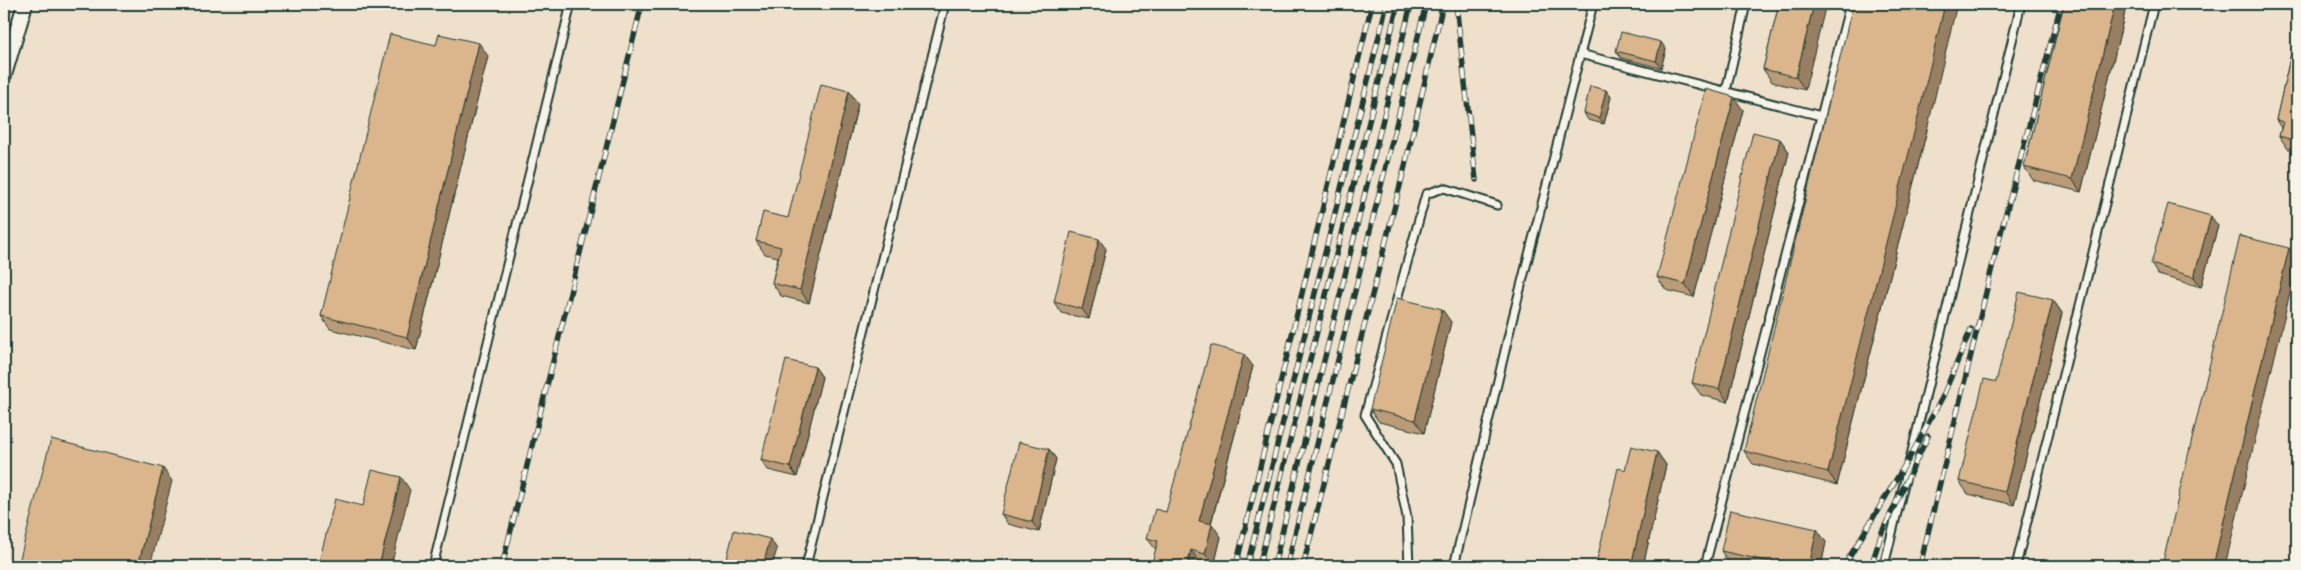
<svg xmlns="http://www.w3.org/2000/svg" width="2301" height="570" font-family="'Shantell Sans',sans-serif">
	<rect width="100%" height="100%" fill="#f7f3e8"/>
	<filter id="ink" filterUnits="userSpaceOnUse"><feTurbulence type="fractalNoise" baseFrequency=".02" numOctaves="2"/><feDisplacementMap in="SourceGraphic" scale="10" xChannelSelector="R" yChannelSelector="G"/><feConvolveMatrix kernelMatrix="1 2 1 2 8 2 1 2 1" color-interpolation-filters="sRGB"/></filter>
	<g filter="url(#ink)">
		<path fill="#efe0cc" d="M 4,4 L 2297,4 L 2297,566 L 4,566 Z"/>
		<g fill="none" stroke-linecap="round" stroke-linejoin="round">
			<g stroke="#1f3d34" stroke-width="11">
				<path id="lane" d="M 1580,54 L 1821,116
					M 1726,91 L 1746,4
					M 433,566 L 571,4
					M 806,566 L 945,4
					M 1409,566 L 1407,517 L 1396,464 L 1365,415 L 1426,194 L 1444,188 L 1497,205
					M 1454,566 L 1512,321 L 1593,4
					M 1705,566 L 1850,4
					M 1884,566 L 2021,4
					M 2016,566 L 2154,4"/>
			</g>
			<g stroke="#1f3d34" stroke-width="18">
				<path id="street" d="M 4,75 L 25,4"/>
			</g>
			<use href="#lane" stroke="#f7f3e8" stroke-width="7"/>
			<use href="#street" stroke="#f7f3e8" stroke-width="14"/>
			<g stroke="#1f3d34" stroke-width="5.5">
				<path id="rail" d="M 1456,4 L 1476,180
					M 502,566 L 642,4
					M 1236,566 L 1372,4
					M 1247,566 L 1387,4
					M 1259,566 L 1398,4
					M 1274,566 L 1411,4
					M 1287,566 L 1426,4
					M 1303,566 L 1405,166 L 1443,4
					M 1844,566 L 1911,455 L 1943,396 L 1971,329
					M 1871,566 L 1882,532 L 1928,436
					M 1920,566 L 1995,255 L 2061,4"/>
			</g>
			<use href="#rail" stroke="#f7f3e8" stroke-width="4" stroke-dasharray="11" stroke-linecap="butt"/>
		</g>
		<path fill="#bc9c78" stroke="#1f3d34" d="M 1779,4 L 1805,90 L 1772,82 L 1763,69 Z
			M 2064,4 L 2127,4 L 2081,192 L 2033,180 L 2024,167 Z
			M 2297,27 L 2297,151 L 2288,149 L 2279,136 L 2281,128 L 2276,120 Z
			M 436,45 L 488,56 L 416,350 L 330,329 L 321,316 Z
			M 1666,49 L 1661,68 L 1621,58 L 1616,51 Z
			M 1606,90 L 1611,97 L 1604,124 L 1588,120 L 1584,113 Z
			M 849,91 L 858,104 L 809,303 L 781,296 L 772,283 L 778,257 L 765,254 L 756,241 L 788,218 Z
			M 1743,110 L 1694,297 L 1666,290 L 1657,277 Z
			M 1928,126 L 1837,485 L 1753,464 L 1744,451 Z
			M 1780,139 L 1789,152 L 1728,402 L 1701,395 L 1692,383 Z
			M 2218,226 L 2201,287 L 2158,275 L 2151,264 Z
			M 1106,249 L 1089,319 L 1061,313 L 1054,302 Z
			M 2053,300 L 2062,313 L 2014,505 L 1968,494 L 1959,481 L 1996,382 Z
			M 1451,322 L 1424,433 L 1379,422 L 1370,409 Z
			M 1253,366 L 1211,524 L 1221,537 L 1214,566 L 1200,563 L 1156,550 L 1147,538 L 1166,512 Z
			M 815,367 L 822,377 L 797,477 L 768,470 L 761,460 Z
			M 1049,449 L 1056,459 L 1039,532 L 1008,524 L 1001,514 Z
			M 1657,452 L 1666,465 L 1643,566 L 1601,566 L 1597,560 L 1625,470 Z
			M 1826,542 L 1821,566 L 1740,566 L 1730,564 L 1721,551 Z"/>
		<path fill="#997f62" stroke="#1f3d34" d="M 1814,4 L 1826,4 L 1805,90 L 1796,77 Z
			M 1945,4 L 1957,4 L 1928,126 L 1837,485 L 1828,472 Z
			M 2115,4 L 2127,4 L 2081,192 L 2072,179 Z
			M 1661,42 L 1666,49 L 1661,68 L 1656,61 Z
			M 479,43 L 488,56 L 416,350 L 407,337 Z
			M 1606,90 L 1611,97 L 1604,124 L 1599,118 Z
			M 849,91 L 858,104 L 809,303 L 800,290 Z
			M 1734,97 L 1743,110 L 1694,297 L 1685,284 Z
			M 1780,139 L 1789,152 L 1728,402 L 1719,389 Z
			M 2211,216 L 2218,226 L 2201,287 L 2194,277 Z
			M 1099,239 L 1106,249 L 1089,319 L 1082,309 Z
			M 2289,248 L 2297,260 L 2297,263 L 2225,566 L 2213,566 Z
			M 2053,300 L 2062,313 L 2014,505 L 2005,492 Z
			M 1442,309 L 1451,322 L 1424,433 L 1415,420 Z
			M 1244,354 L 1253,366 L 1208,534 L 1199,521 Z
			M 815,367 L 822,377 L 797,477 L 790,467 Z
			M 1049,449 L 1056,459 L 1039,532 L 1032,522 Z
			M 1657,452 L 1666,465 L 1643,566 L 1631,566 Z
			M 163,468 L 172,481 L 150,566 L 138,566 Z
			M 401,477 L 410,490 L 391,566 L 379,566 Z
			M 1212,524 L 1221,537 L 1214,566 L 1205,554 Z
			M 1817,529 L 1826,542 L 1821,566 L 1809,566 Z
			M 770,539 L 777,549 L 772,566 L 763,566 Z
			M 1191,550 L 1200,563 L 1199,566 L 1187,566 Z"/>
		<path fill="#dbb58c" stroke="#1f3d34" d="M 1779,4 L 1814,4 L 1796,77 L 1763,69 Z
			M 1853,4 L 1945,4 L 1919,113 L 1828,472 L 1744,451 Z
			M 2064,4 L 2115,4 L 2072,179 L 2024,167 Z
			M 2297,27 L 2297,141 L 2279,136 L 2283,122 L 2276,120 Z
			M 1621,32 L 1661,42 L 1656,61 L 1616,51 Z
			M 390,34 L 436,45 L 439,34 L 479,43 L 407,337 L 321,316 Z
			M 821,84 L 849,91 L 800,290 L 772,283 L 781,247 L 756,241 L 763,212 L 788,218 Z
			M 1590,86 L 1606,90 L 1599,118 L 1584,113 Z
			M 1706,89 L 1734,97 L 1685,284 L 1657,277 Z
			M 1753,132 L 1780,139 L 1719,389 L 1692,383 Z
			M 2168,204 L 2211,216 L 2194,277 L 2151,264 Z
			M 1071,232 L 1099,239 L 1082,309 L 1054,302 Z
			M 2240,236 L 2289,248 L 2213,566 L 2162,566 Z
			M 2019,292 L 2053,300 L 2005,492 L 1959,481 L 1984,379 L 1996,382 Z
			M 1397,298 L 1442,309 L 1415,420 L 1370,409 Z
			M 1211,345 L 1244,354 L 1199,521 L 1212,524 L 1205,554 L 1191,550 L 1187,566 L 1151,566 L 1158,541 L 1147,538 L 1155,509 L 1166,512 Z
			M 786,360 L 815,367 L 790,467 L 761,460 Z
			M 51,439 L 163,468 L 138,566 L 18,566 Z
			M 1019,442 L 1049,449 L 1032,522 L 1001,514 Z
			M 1631,446 L 1657,452 L 1631,566 L 1608,566 L 1609,563 L 1597,560 L 1618,468 L 1625,470 Z
			M 372,470 L 401,477 L 379,566 L 318,566 L 335,499 L 363,506 Z
			M 1730,510 L 1817,529 L 1809,566 L 1789,566 L 1721,551 Z
			M 734,530 L 770,539 L 763,566 L 725,566 Z"/>
	</g>
	<rect width="2301" height="570" fill="none" stroke="#f7f3e8" stroke-width="20"/>
	<rect x="10" y="10" width="2281" height="550" fill="none" stroke="#1f3d34" stroke-width="2" filter="url(#ink)"/>
</svg>
